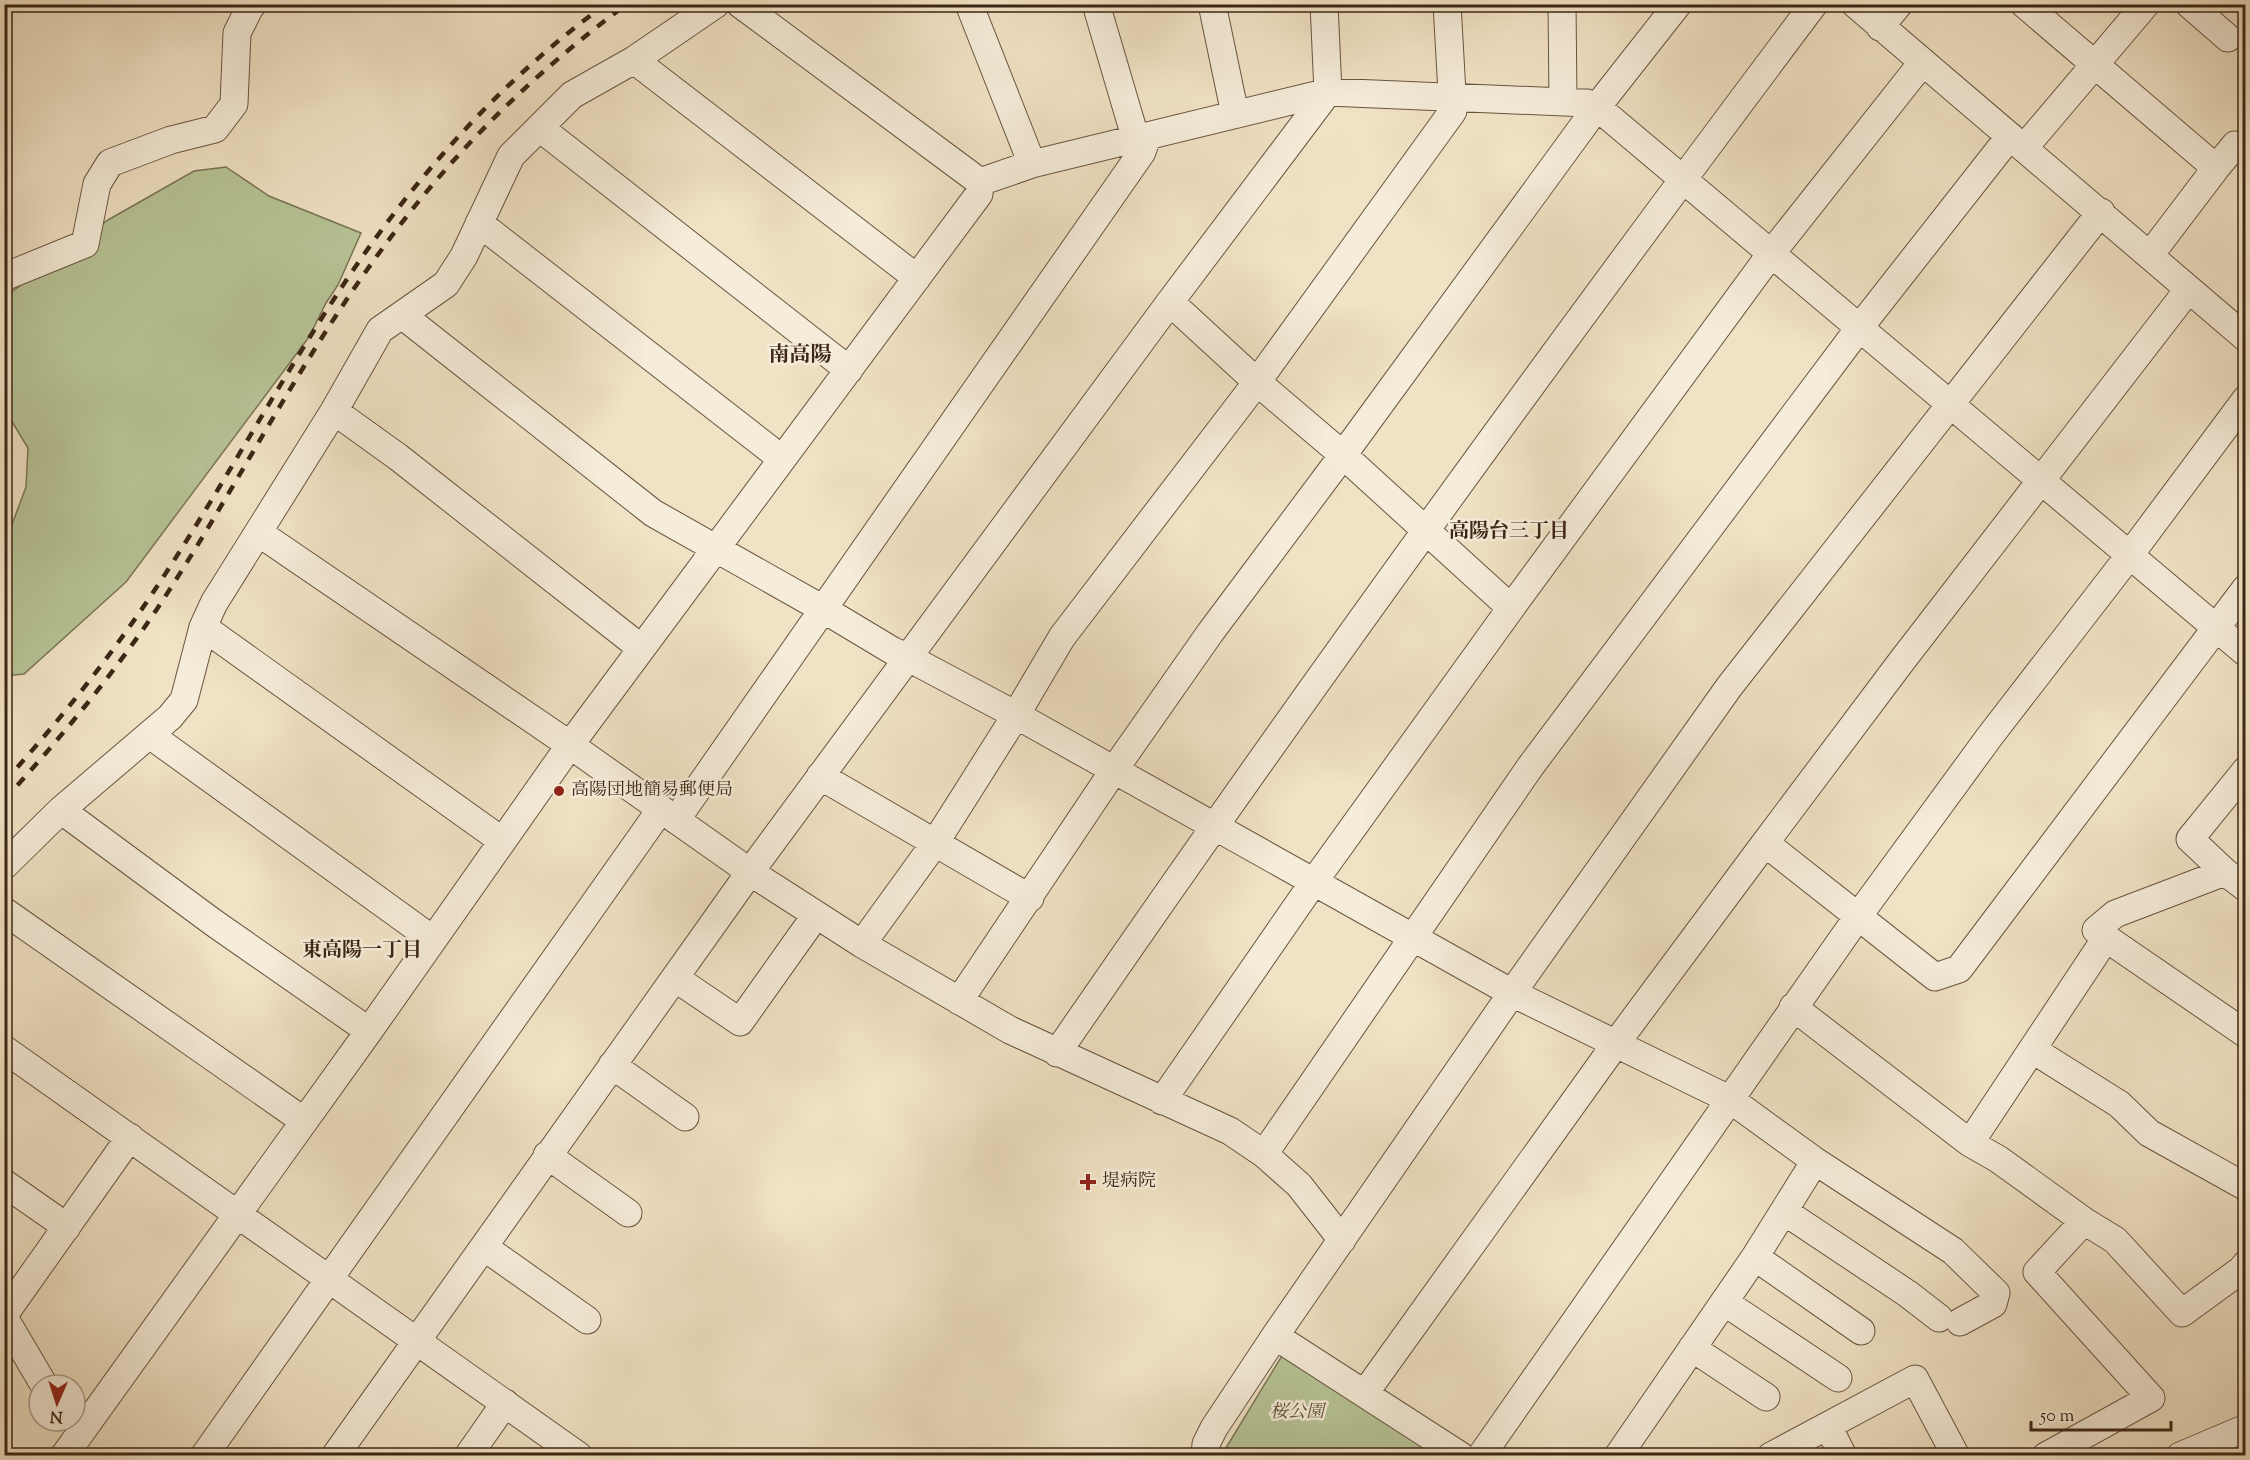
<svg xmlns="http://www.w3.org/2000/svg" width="2250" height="1460" font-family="'Sorts Mill Goudy','Noto Serif JP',serif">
	<rect width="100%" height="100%" fill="#f0e2c4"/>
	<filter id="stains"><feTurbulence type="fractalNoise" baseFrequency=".00333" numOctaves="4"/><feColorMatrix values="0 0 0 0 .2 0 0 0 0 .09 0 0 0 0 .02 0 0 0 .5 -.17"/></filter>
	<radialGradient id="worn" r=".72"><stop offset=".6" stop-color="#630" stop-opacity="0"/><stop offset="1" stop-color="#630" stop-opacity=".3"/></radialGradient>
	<path fill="#b7c496" stroke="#7a7556" stroke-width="1.5" d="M 226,167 L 269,196 L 361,233 L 338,285 L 326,303 L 309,337 L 126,582 L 24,674 L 5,676 L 5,543 L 26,487 L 28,448 L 5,410 L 5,297 L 108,220 L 194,171 Z
		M 1283,1354 L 1443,1456 L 1221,1456 Z"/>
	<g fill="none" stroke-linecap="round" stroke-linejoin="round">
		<g stroke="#695541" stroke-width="29">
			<path id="minor" d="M 740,4 L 980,182
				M 969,4 L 1032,164
				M 1096,4 L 1136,140
				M 1212,4 L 1235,114
				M 1562,4 L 1563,101
				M 1855,4 L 2246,338
				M 2024,4 L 2216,168
				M 2189,4 L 2228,38
				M 1880,27 L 1899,4
				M 634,60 L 917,278
				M 540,128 L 849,370
				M 2024,148 L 2146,4
				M 980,182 L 1032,164 L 1328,92 L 1587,103 L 1597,107 L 2246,653
				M 479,223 L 782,459
				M 2150,255 L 2216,168 L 2235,145 L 2246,153
				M 4,277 L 85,244 L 97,184 L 110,163 L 171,140 L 215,129 L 234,104 L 237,33 L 250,7 L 253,4
				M 1170,302 L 1257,382 L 1343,455 L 1511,608
				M 402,315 L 653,513 L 823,609 L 893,651 L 907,657 L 1016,715 L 1512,993 L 1731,1100 L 1815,1161 L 1755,1257 L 1618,1456
				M 334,411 L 398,457 L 641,648
				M 259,533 L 570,745 L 750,872 L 862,944 L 1010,1030 L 1230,1131 L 1264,1154 L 1299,1185 L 1342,1240
				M 203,627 L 501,840
				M 150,735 L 432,939
				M 820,776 L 1030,898
				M 61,810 L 214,923 L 369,1031
				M 676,820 L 1142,152 L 1147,137
				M 1765,843 L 1901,662 L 2188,290
				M 4,866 L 61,810 L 170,717 L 184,700 L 203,627 L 214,603 L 334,411 L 380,330 L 446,284 L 464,256 L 511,156 L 572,95 L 634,60 L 716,4
				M 2225,872 L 2190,839 L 2246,770
				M 4,911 L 304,1121
				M 2106,938 L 2246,1034
				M 862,944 L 935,843 L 1016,715 L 1062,637 L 1257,382 L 1453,111 L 1447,4
				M 675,978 L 740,1022 L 816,915
				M 959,1001 L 1114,770 L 1210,633 L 1343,455 L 1597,107 L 1678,4
				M 1793,1007 L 1970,1143 L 1998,1159 L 2084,1221 L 2115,1240 L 2182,1313 L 2241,1270 L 2246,1264
				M 4,1049 L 579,1456
				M 2033,1050 L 2119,1104 L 2149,1133 L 2246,1187
				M 1057,1053 C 1301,698 1555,349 1814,4
				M 612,1065 L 685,1117
				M 1162,1101 L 1313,883 L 1511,608 L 1770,255 L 1922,63
				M 1970,1143 L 2106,938 L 2096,930 L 2115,914 L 2225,872 L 2246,888
				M 1264,1154 L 1530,767 L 1860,327 L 2010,136
				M 547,1155 L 628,1213
				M 1815,1161 L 1953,1251 L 1996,1293 L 1993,1304 L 1960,1322
				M 4,1183 L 67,1227
				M 1785,1212 L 1908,1294 L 1939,1318
				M 484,1247 L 587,1320
				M 1755,1257 L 1861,1331
				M 1724,1302 L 1838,1378
				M 4,1315 L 130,1137
				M 4,1317 L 44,1385
				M 1275,1336 L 1461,1456
				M 1692,1348 L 1766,1397
				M 1365,1393 L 1617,1042 L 1765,843 L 1935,977 L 1959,969 L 2246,588
				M 1828,1426 L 1843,1456
				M 64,1456 L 369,1031 L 570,745 L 979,194 L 980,182
				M 204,1456 L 661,809
				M 335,1456 L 750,872 L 1170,302 L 1328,92 L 1324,4
				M 468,1456 L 505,1403
				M 1205,1456 L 1206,1444 L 1214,1428 L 1275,1336 L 1512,993 L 1729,687 L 2101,212
				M 1481,1456 L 1859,915 L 1990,736 L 2129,556 L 2246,399
				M 1771,1456 L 1915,1379 L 1956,1456
				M 2046,1456 L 2151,1398 L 2037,1272 L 2084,1221
				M 2180,1456 L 2246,1428"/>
		</g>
		<use href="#minor" stroke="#f5ecd9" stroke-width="27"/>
		<path stroke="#3c2615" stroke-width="4.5" stroke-dasharray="10 10" stroke-linecap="butt" d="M 4,782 C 55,726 103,666 146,603 C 213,504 269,399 334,299 C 406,187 497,83 606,4
			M 4,800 C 59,740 112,676 157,609 C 239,485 304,351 394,233 C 460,145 539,69 627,4"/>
	</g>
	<g fill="#8f2418" stroke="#f5ecd9" stroke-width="2">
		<circle cx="559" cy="791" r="6"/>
		<path d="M1085 1173h6v6h6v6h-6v6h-6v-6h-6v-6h6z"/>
	</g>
	<g text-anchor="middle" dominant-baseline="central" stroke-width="5" stroke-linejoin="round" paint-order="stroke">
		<g font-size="18" fill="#3c2615" stroke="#f5ecd9" text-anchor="start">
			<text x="571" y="791">高陽団地簡易郵便局</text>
			<text x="1102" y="1182">堤病院</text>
		</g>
		<g font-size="18" font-style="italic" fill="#5b4e35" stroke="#f5ecd9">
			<text x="1297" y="1413">桜公園</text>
		</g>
		<g font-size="20" font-weight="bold" fill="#3c2615" stroke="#f5ecd9">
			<text x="1509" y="532">高陽台三丁目</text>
			<text x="362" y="951">東高陽一丁目</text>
		</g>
		<g font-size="21" font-weight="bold" fill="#3c2615" stroke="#f5ecd9">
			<text x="800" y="356">南高陽</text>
		</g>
	</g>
	<rect width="2250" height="1460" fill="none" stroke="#f0e2c4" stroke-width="24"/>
	<rect x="6" y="6" width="2238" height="1448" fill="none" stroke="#3c2615" stroke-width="3"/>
	<rect x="12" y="12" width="2226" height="1436" fill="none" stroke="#3c2615" stroke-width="1.5"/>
	<g transform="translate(57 1403) rotate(183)"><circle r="28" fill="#f5ecd9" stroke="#ab9d8b" stroke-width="1.5"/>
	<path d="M0-4.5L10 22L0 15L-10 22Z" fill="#8f2418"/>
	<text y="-9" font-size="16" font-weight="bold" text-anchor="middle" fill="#3c2615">N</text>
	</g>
	<path d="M2031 1421v9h140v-9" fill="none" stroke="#3c2615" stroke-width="3"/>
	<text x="2040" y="1421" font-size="18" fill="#3c2615" stroke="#f5ecd9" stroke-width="4.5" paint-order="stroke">50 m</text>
	<rect width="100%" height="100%" filter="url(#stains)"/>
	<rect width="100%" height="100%" fill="url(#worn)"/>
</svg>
